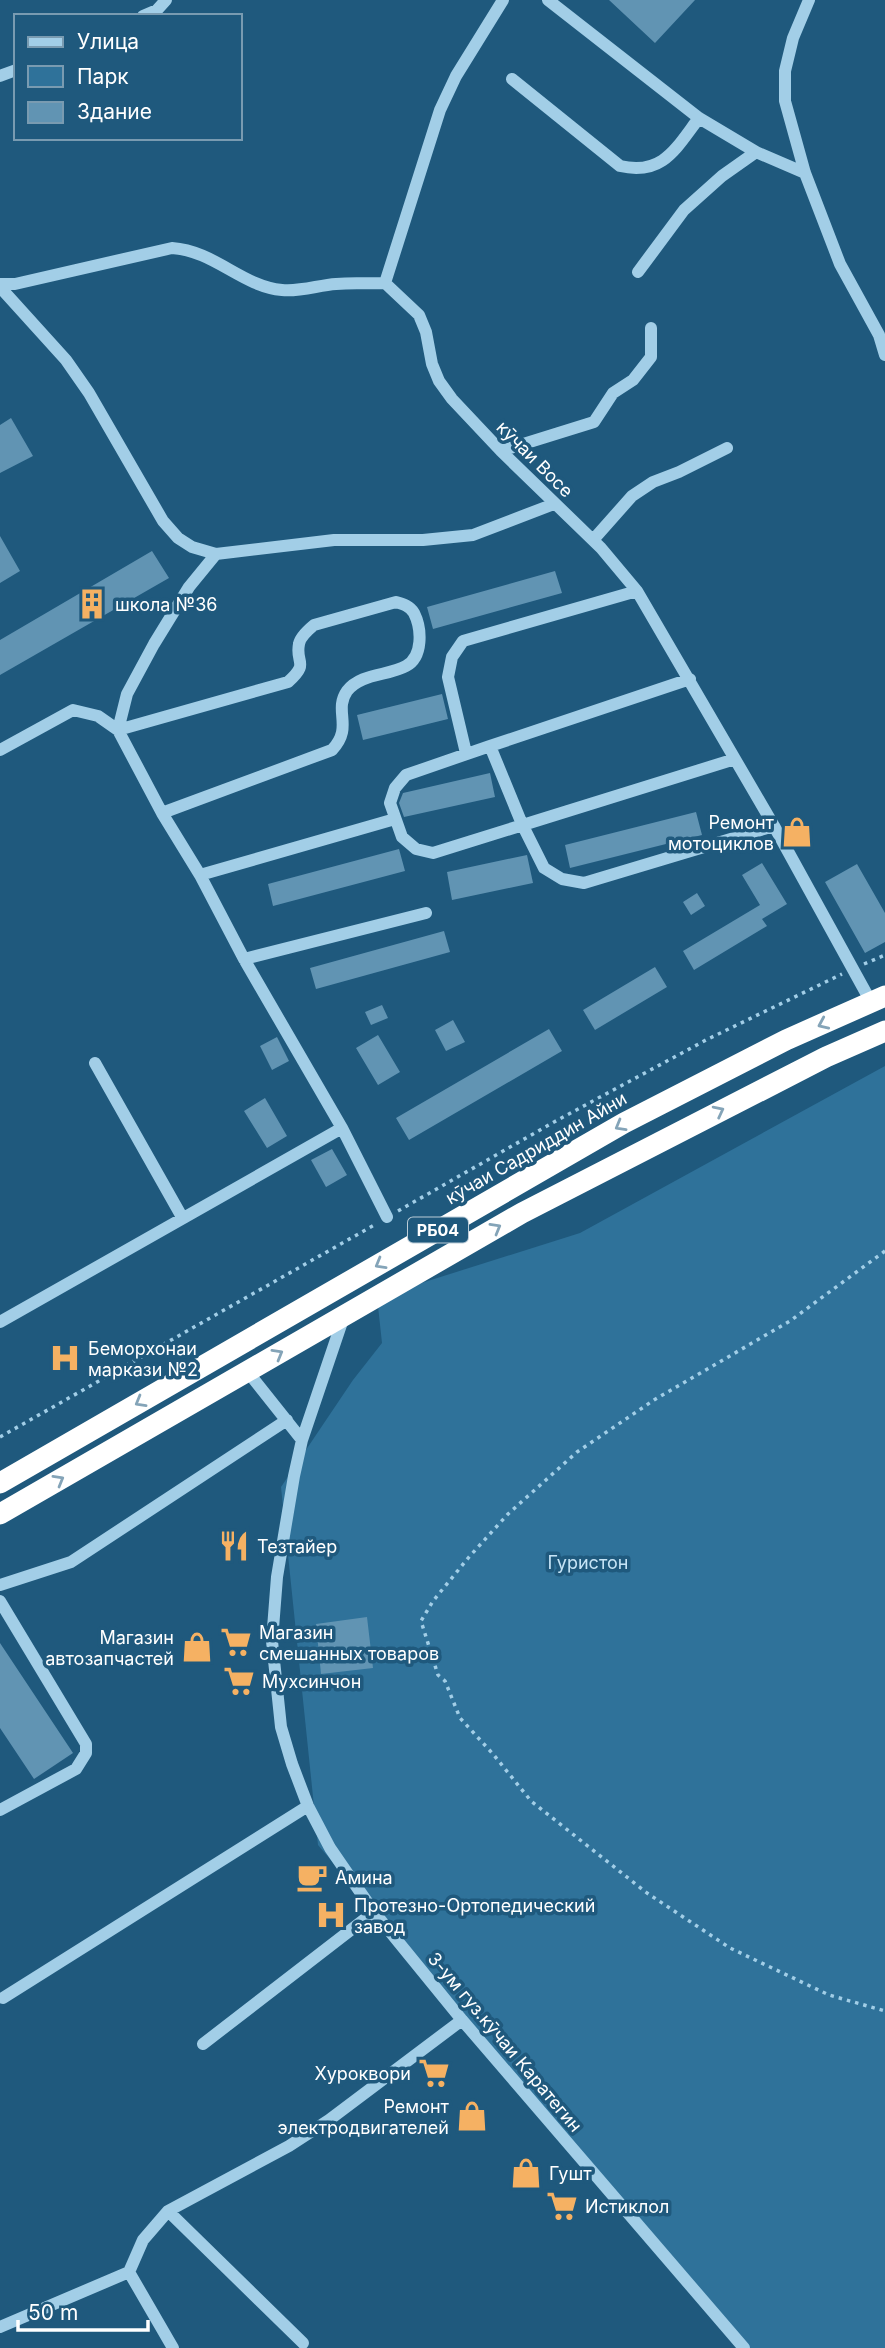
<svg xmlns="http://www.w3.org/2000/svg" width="885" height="2348" font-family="Inter,sans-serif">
	<rect width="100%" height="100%" fill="#1f597d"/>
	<path fill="#2f729a" d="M 885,1066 L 885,2348 L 747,2348 L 318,1845 L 281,1487 L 353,1380 L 382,1343 L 377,1297 L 580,1233 Z"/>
	<path fill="#6194b3" d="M 609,0 L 695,0 L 655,43 Z
		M 11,418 L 33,456 L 0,473 L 0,425 Z
		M 0,536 L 20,571 L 0,583 Z
		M 152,551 L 169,578 L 0,675 L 0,640 Z
		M 555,571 L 562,593 L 433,629 L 427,607 Z
		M 442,694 L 448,719 L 363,740 L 357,715 Z
		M 490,773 L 495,797 L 404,817 L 399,803 L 403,793 Z
		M 696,812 L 702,835 L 570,868 L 565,845 Z
		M 399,849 L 405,871 L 273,906 L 268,884 Z
		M 527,855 L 533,883 L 452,900 L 447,872 Z
		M 762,863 L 787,904 L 762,919 L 767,926 L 694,970 L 683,951 L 760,905 L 742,875 Z
		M 857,864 L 885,913 L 885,942 L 865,953 L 825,882 Z
		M 697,893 L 705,906 L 691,915 L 683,902 Z
		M 444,931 L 450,952 L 316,989 L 310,968 Z
		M 655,967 L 667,987 L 595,1030 L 583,1010 Z
		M 382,1005 L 388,1018 L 371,1025 L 365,1012 Z
		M 453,1020 L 465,1042 L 446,1051 L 435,1030 Z
		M 549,1029 L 562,1051 L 409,1140 L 396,1118 Z
		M 378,1035 L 400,1072 L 378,1085 L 356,1048 Z
		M 277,1037 L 289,1061 L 272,1070 L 260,1046 Z
		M 265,1098 L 287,1136 L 267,1148 L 244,1111 Z
		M 332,1149 L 347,1175 L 326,1187 L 311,1160 Z
		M 367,1617 L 373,1668 L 321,1674 L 316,1624 Z
		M 0,1643 L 73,1753 L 34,1779 L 0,1728 Z"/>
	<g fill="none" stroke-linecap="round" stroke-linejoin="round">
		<path stroke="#a2cee7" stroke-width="3.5" stroke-dasharray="3.5 5" stroke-linecap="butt" d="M 864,964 L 885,955
			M 398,1211 L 554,1122 L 706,1040 L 842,974
			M 885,1251 L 790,1321 L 654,1400 L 577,1452 L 508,1514 L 469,1557 L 433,1601 L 421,1621 L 438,1675 L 445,1681 L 460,1718 L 493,1754 L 531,1801 L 647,1893 L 730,1948 L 829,1995 L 885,2011
			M 0,1437 L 376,1224"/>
		<path stroke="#a2cee7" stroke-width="12" d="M 548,0 L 699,118 L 756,152 L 805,173
			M 809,0 L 793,38 L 785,71 L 785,101 L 805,173 L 840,264 L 879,335 L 885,355
			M 143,16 L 157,10 L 166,0
			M 0,76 L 16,70
			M 512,79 L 620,166 C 663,176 676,148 699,118
			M 638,272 L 684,210 L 722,176 L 756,152
			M 385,283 L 440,110 L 456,76 L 503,0
			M 0,284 L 15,284 L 172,248 C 215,251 241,286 282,290 C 300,292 319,285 336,284 C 353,283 369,283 385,283 L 419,315 L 426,332 L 432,364 L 439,381 L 452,399 L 501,451 L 601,548 L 637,591 L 774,826 L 871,1002
			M 0,287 L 66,360 L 89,393 L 163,521 L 178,538 L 192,547 L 216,554 L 334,540 L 423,540 L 473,535 L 554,504
			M 501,451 L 594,422 L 613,393 L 633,380 L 651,357 L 651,328
			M 593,540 L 632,496 L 653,482 L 679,472 L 727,448
			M 490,746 L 690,679
			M 0,750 L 73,710 L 98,716 L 118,730 L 162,813 L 200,875 L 244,959 L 342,1128 L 387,1217
			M 466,753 L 448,677 L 452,657 L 463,641 L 637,591
			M 735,759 L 433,853 L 416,849 L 402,837 L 390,803 L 395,788 L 406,775 L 490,746 L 522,824 L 544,868 L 562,879 L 584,883 L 774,826
			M 162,813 L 332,750 C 354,727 333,711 347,691 C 361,673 388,676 406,666 C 423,657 422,629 414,613 C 410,606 403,604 396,602 L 314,625 C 308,630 300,637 299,644 C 295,664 310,662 288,682 L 118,730 L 127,694 L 154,644 L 189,587 L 216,554
			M 200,875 L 395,819
			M 244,959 L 426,913
			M 95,1063 L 182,1217
			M 344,1316 L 302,1440 L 294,1476 L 277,1577 L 272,1641 L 281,1727 L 292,1764 L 308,1806 L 330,1848 L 374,1912 L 462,2020 L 744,2348
			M 0,1322 L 342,1128
			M 248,1372 L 302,1440
			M 0,1585 L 71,1562 L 287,1420
			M 0,1601 L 86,1744 L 86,1753 L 76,1769 L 0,1810
			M 3,1998 L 308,1806
			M 203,2044 L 374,1912
			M 168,2211 L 303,2343
			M 0,2327 L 129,2272
			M 173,2348 L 129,2272 L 143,2240 L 168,2211 L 289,2146 L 329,2120 L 462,2020"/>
		<path stroke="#fff" stroke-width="21" d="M 0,1483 L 624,1123 L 786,1040 L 885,996
			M 0,1514 L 522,1213 L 826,1057 L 885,1031"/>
	</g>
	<defs><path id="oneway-chevron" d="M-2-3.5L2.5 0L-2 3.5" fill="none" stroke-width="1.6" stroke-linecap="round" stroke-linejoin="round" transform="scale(1.75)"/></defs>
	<g stroke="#84a4b8">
		<use href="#oneway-chevron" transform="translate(823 1024) rotate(156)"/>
		<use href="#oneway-chevron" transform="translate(719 1111) rotate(-27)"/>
		<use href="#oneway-chevron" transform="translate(620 1126) rotate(150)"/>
		<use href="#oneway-chevron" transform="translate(496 1228) rotate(-30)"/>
		<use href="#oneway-chevron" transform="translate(380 1264) rotate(150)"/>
		<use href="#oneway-chevron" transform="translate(278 1354) rotate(-30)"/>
		<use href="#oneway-chevron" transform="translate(140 1402) rotate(150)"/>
		<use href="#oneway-chevron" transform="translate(59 1480) rotate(-30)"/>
	</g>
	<defs>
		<g id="building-bare" transform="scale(2.415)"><path d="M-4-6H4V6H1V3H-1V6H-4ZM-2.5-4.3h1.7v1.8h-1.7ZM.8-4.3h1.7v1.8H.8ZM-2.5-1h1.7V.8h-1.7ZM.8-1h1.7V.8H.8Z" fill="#f5b163" stroke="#1f597d" stroke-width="2.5" paint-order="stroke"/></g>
		<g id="shop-bare" transform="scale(2.415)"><path d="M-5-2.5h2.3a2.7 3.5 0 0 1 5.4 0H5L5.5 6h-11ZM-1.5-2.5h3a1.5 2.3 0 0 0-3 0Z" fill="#f5b163" stroke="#1f597d" stroke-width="2.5" paint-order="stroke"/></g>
		<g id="hospital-bare" transform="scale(2.415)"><path d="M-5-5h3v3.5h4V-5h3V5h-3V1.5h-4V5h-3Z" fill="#f5b163" stroke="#1f597d" stroke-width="2.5" paint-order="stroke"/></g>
		<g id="restaurant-bare" transform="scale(2.415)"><path d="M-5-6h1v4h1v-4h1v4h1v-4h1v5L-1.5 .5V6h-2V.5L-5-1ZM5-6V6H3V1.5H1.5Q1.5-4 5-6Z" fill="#f5b163" stroke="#1f597d" stroke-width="2.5" paint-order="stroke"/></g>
		<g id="supermarket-bare" transform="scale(2.415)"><path d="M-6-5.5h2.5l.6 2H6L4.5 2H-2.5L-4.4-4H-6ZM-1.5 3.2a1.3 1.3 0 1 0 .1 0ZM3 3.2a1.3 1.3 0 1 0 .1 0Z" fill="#f5b163" stroke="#1f597d" stroke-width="2.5" paint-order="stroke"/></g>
		<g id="cafe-bare" transform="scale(2.415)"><path d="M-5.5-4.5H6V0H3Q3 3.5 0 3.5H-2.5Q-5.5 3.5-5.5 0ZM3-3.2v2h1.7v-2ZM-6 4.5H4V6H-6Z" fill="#f5b163" stroke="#1f597d" stroke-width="2.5" paint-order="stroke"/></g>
	</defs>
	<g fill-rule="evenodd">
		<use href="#building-bare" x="92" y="604"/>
		<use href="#shop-bare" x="797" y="832"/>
		<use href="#hospital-bare" x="65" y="1358"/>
		<use href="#restaurant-bare" x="234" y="1546"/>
		<use href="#supermarket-bare" x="236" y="1642"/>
		<use href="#shop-bare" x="197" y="1647"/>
		<use href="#supermarket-bare" x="239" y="1681"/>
		<use href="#cafe-bare" x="312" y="1877"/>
		<use href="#hospital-bare" x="331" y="1915"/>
		<use href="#supermarket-bare" x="434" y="2073"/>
		<use href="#shop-bare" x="472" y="2116"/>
		<use href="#shop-bare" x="526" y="2173"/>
		<use href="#supermarket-bare" x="562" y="2206"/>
	</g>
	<g text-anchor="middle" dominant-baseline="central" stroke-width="7" stroke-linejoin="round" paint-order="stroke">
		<rect fill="#1f597d" stroke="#bccdd8" stroke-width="2" x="408" y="1217.5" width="60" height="25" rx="5"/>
		<g font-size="16" font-weight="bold" fill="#fff">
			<text x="438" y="1230">РБ04</text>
		</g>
		<g font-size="18" fill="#fff" stroke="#1f597d">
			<text transform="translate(535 459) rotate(45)">кӯчаи Восе</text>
			<text transform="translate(536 1148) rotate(-30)">кӯчаи Садриддин Айни</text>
			<text transform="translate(505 2042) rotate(50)">3-ум гуз.кӯчаи Каратегин</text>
		</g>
		<g font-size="18" fill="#fff" stroke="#1f597d" text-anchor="start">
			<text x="115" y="604">школа №36</text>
			<text x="774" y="822" text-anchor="end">Ремонт<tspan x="774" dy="21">мотоциклов</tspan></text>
			<text x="88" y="1348">Беморхонаи<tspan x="88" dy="21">маркази №2</tspan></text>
			<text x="257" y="1546">Тезтайер</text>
			<text x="259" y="1632">Магазин<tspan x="259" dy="21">смешанных товаров</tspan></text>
			<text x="174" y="1637" text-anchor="end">Магазин<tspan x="174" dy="21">автозапчастей</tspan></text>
			<text x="262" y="1681">Мухсинчон</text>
			<text x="335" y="1877">Амина</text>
			<text x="354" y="1905">Протезно-Ортопедический<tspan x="354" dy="21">завод</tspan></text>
			<text x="411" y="2073" text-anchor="end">Хуроквори</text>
			<text x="449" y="2106" text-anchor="end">Ремонт<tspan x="449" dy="21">электродвигателей</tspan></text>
			<text x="549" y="2173">Гушт</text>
			<text x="585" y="2206">Истиклол</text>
		</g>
		<g font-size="18" fill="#c6e4f6" stroke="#1f597d">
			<text x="588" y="1562">Гуристон</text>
		</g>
	</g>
	<rect x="14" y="14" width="228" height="126" fill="#1f597d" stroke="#799bb1" stroke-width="2"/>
	<rect x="28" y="37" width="35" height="10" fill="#a2cee7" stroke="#799bb1" stroke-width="2"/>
	<text x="77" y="49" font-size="21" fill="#ffffff">Улица</text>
	<rect x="28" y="66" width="35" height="21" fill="#2f729a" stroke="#799bb1" stroke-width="2"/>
	<text x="77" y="84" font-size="21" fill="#ffffff">Парк</text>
	<rect x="28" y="102" width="35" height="21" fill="#6194b3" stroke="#799bb1" stroke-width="2"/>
	<text x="77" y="119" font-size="21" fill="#ffffff">Здание</text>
	<path d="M18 2320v10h130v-10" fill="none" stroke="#ffffff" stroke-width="3.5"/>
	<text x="28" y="2320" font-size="21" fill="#ffffff" stroke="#1f597d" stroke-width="5" paint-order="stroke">50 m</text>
</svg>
